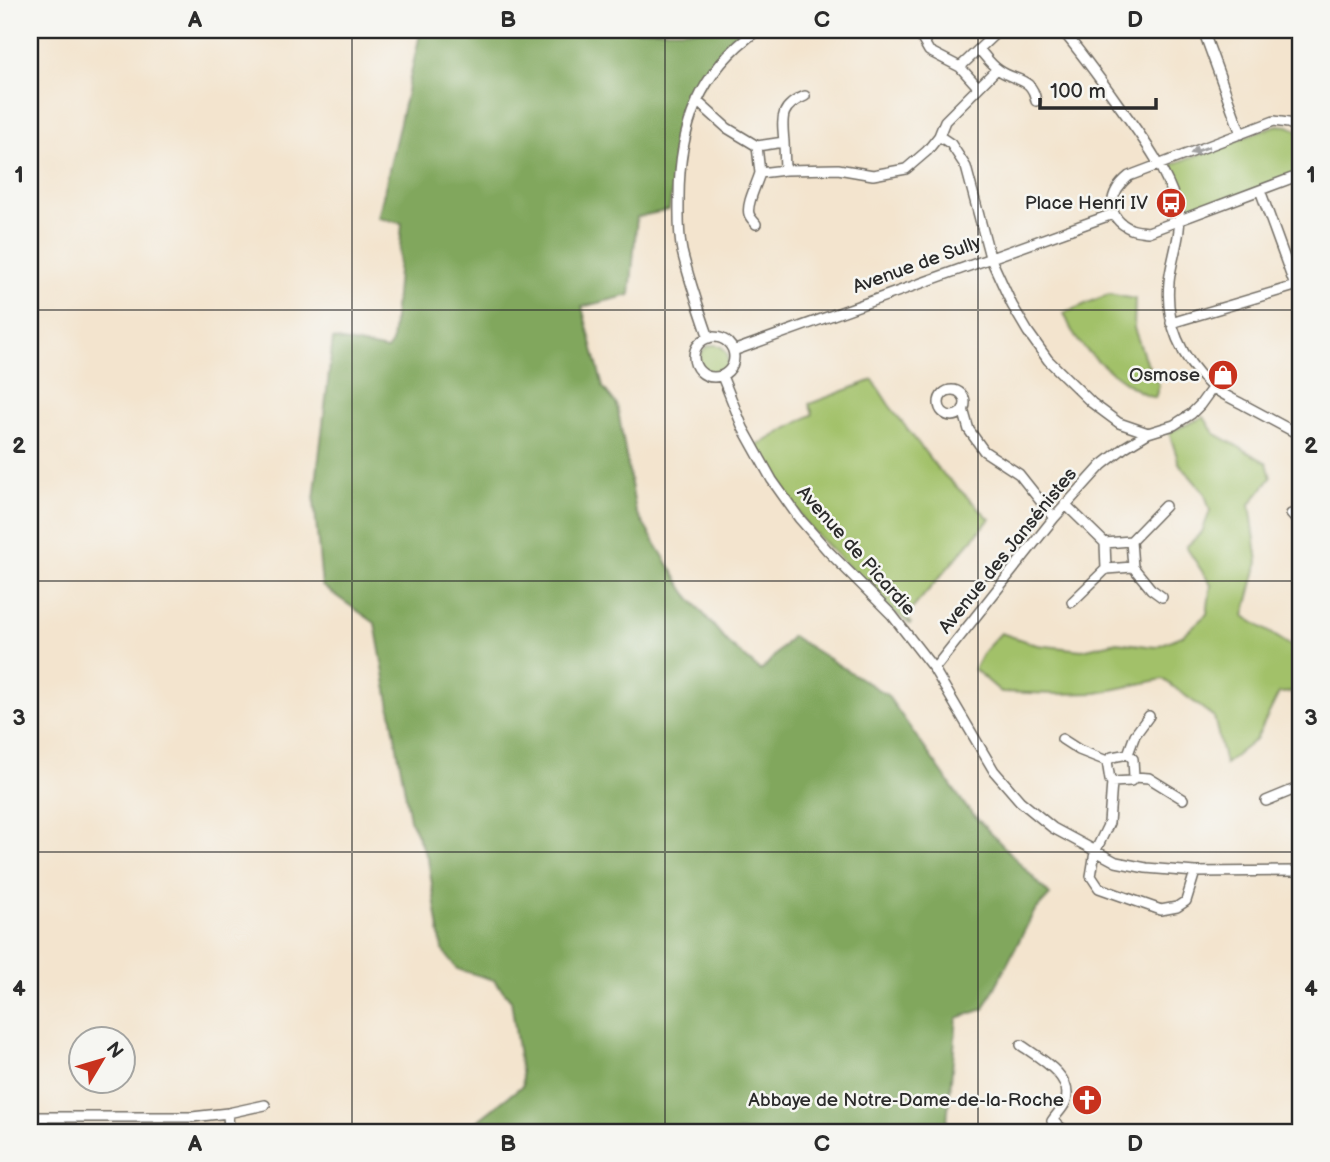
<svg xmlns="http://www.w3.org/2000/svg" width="1330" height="1162" font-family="'Balsamiq Sans',sans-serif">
	<rect width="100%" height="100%" fill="#f6f6f2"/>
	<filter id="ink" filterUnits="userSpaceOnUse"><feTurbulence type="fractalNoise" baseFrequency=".0143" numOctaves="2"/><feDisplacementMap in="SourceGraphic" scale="14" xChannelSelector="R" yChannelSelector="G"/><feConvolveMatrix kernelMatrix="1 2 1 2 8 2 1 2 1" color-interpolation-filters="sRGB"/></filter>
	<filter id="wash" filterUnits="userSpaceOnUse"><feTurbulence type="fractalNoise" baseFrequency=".00686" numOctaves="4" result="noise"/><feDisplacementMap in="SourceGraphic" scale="28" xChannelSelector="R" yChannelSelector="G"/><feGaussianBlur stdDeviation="1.57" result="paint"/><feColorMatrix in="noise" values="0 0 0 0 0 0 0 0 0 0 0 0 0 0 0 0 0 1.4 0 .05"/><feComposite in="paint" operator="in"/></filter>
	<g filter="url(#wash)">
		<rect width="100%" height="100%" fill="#f3e4ce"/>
		<path fill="#a2c169" stroke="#66764a" stroke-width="2" d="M 1277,125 L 1289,126 L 1300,132 L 1300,170 L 1295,174 L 1194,212 L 1189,211 L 1183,206 L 1170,173 L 1171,167 L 1173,164 Z
			M 1109,294 L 1135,299 L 1134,328 L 1145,359 L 1159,385 L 1155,398 C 1133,392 1090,357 1076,338 C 1071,331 1068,321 1064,313 Z
			M700 359a14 14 0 1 1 28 0a14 14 0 1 1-28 0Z
			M 873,380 L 889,405 L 938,469 L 990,519 L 906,616 L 911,623 L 910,624 L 891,610 L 807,525 L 755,447 L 813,414 L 809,404 Z
			M 1204,417 L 1214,433 L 1267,463 L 1271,478 L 1250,504 L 1258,562 L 1244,616 L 1296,649 L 1300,648 L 1300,692 L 1279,693 L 1256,739 L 1225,764 L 1214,717 L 1163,679 L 1097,693 L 1056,694 L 1001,692 L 974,669 L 984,651 L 1001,633 L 1037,645 L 1082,650 L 1117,642 L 1155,647 L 1182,636 L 1207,614 L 1211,585 L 1186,547 L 1202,532 L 1210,511 L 1205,494 L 1179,463 L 1169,432 Z"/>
		<path fill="#81a75d" stroke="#566944" stroke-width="2" d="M 404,30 L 742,30 L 685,109 L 669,210 L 637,217 L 630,295 L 582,307 L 603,387 L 617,405 L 636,512 L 686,593 L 727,642 L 761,671 L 792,636 L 887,695 L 967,808 L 1050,895 L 1034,912 L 984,1009 L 957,1018 L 946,1132 L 463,1132 L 523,1085 L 511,1000 L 494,980 L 457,969 L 442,949 L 428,859 L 410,820 L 375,623 L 322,586 L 314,500 L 333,339 L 387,350 L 392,343 L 402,223 L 378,218 L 420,34 Z"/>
	</g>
	<g filter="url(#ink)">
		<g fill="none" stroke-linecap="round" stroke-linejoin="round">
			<g stroke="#716c64" stroke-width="12">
				<path id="street" d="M 1062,30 C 1084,56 1103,83 1123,111 C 1145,141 1167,172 1178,208 C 1184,229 1171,259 1169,282 C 1165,322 1181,359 1211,386 C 1221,394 1233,399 1244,405 C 1263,415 1281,425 1300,435
					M 1203,30 L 1241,134
					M 918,32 L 929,51 L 960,67 L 978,87
					M 979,49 C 985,56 991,65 999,70 C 1015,82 1032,76 1036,101
					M 960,67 L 999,30
					M 697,101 L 727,128 L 757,146 L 784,142 L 785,170 L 838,169 L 873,175 L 906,169 L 927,151 L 939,136 L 945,121 L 997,69
					M 1300,128 L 1288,123 L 1274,121 L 1129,176 C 1109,192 1104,217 1131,229 C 1136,231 1142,231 1148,232 L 1300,175
					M 939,136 L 951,144 L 966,167 L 990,257 L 1012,305 L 1028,332 L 1048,360 L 1092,403 L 1119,423 L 1148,433
					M 784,142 C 782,118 779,107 805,96
					M 757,146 L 760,173 L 785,170
					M 1260,190 L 1295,286
					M 756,224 C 754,221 750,218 749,214 C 746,204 757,184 760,173
					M 1171,323 L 1295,286 L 1300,287
					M694 357a20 20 0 1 1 40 0a20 20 0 1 1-40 0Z
					M 709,338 C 699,309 689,280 682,251 C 678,233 679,215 679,197 C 679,128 699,71 758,30
					M 733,351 L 1113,214
					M 722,376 L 743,428 L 772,480 L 799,518 L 828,551 L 892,615 L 934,669 L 994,771 L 1020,801 L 1053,828 L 1116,862 L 1146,868 L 1195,872 L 1300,871
					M939 403a13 13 0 1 1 26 0a13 13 0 1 1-26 0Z
					M 963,409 L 969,430 L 984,451 L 1019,474 L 1054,518
					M 1065,504 L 1105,543
					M 1291,514 L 1300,524
					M 1131,541 L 1133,567 L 1151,589 L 1162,597
					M 1133,567 L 1106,569 L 1105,543 L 1131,541 L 1165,506
					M 1072,602 L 1106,569
					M 934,669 L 1054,518 L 1102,465 L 1125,447 L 1148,433 L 1174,425 L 1191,414 L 1200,405 L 1213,387
					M 1062,739 L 1079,750 L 1107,761 L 1112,757 L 1128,754
					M 1107,761 L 1110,780 L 1112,782 L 1131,781 L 1134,777 L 1133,759 L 1128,754 L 1135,735 L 1149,716
					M 1134,777 L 1149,778 L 1183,799
					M 1112,782 L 1109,823 L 1095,852 L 1091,876 L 1099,888 L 1161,910 L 1177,907 L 1186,901 L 1195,872
					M 1266,801 L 1300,787
					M 1021,1045 C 1038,1057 1076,1077 1065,1103 C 1062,1109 1056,1115 1052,1121 L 1067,1132
					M 228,1113 L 229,1132
					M 30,1117 L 192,1117 L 228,1113 L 265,1105"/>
			</g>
			<use href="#street" stroke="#fff" stroke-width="9"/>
		</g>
		<defs><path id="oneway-solid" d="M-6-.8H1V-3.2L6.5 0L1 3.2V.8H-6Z" transform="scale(1.75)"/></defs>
		<use fill="#a0a0a0" href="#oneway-solid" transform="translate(1200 150) rotate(160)"/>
	</g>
	<path fill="none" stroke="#2b2b2b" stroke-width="2" stroke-opacity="0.55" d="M 352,30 L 352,1132M 665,30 L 665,1132M 978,30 L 978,1132M 30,310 L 1300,310M 30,581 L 1300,581M 30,852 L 1300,852"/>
	<defs>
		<g id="bus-disc" transform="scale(1.575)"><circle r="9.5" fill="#c8321e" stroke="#f6f6f2"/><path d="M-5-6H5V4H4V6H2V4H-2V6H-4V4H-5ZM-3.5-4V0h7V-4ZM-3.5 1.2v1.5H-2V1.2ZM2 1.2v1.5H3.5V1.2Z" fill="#fff"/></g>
		<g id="shop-disc" transform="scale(1.575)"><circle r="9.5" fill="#c8321e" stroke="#f6f6f2"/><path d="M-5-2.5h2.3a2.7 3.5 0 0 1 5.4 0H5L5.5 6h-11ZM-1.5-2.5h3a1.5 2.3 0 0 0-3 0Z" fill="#fff"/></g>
		<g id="church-disc" transform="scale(1.575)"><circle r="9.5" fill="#c8321e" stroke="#f6f6f2"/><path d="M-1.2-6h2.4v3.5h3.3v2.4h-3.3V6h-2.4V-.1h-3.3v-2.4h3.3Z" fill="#fff"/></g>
	</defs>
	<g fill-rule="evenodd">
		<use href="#bus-disc" x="1171" y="203"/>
		<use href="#shop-disc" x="1223" y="375"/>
		<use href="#church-disc" x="1087" y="1100"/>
	</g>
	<g text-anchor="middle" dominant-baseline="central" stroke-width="5" stroke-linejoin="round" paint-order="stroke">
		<g font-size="19" fill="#2b2b2b" stroke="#f6f6f2" text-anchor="end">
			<text x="1148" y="203">Place Henri IV</text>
			<text x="1200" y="375">Osmose</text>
			<text x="1064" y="1100">Abbaye de Notre-Dame-de-la-Roche</text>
		</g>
		<g font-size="19" fill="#2b2b2b" stroke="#f6f6f2">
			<text transform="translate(917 265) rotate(-20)">Avenue de Sully</text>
			<text transform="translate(856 551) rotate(48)">Avenue de Picardie</text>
			<text transform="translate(1008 551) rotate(-51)">Avenue des Jansénistes</text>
		</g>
	</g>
	<rect width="1330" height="1162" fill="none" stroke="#f6f6f2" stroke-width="77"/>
	<g transform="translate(102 1060) rotate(52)"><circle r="33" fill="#f6f6f2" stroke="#a5a5a2" stroke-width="2"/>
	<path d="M0-5L12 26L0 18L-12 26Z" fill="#c8321e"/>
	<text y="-10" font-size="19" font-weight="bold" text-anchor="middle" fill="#2b2b2b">N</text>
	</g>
	<path d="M1040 98v10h116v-10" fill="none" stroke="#2b2b2b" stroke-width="3.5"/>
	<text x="1050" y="98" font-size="21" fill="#2b2b2b" stroke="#f6f6f2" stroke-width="5" paint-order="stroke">100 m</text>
	<rect x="38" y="38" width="1254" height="1086" fill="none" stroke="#2b2b2b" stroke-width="2.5"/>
	<g font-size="23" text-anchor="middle" font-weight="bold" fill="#2b2b2b">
		<text x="195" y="27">A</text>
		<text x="508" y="27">B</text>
		<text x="822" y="27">C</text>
		<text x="1135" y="27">D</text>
		<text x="19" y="182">1</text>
		<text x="1311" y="182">1</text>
		<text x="19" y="453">2</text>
		<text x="1311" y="453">2</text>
		<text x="19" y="725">3</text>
		<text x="1311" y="725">3</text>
		<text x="19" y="996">4</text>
		<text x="1311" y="996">4</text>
		<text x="195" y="1151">A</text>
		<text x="508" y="1151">B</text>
		<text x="822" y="1151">C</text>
		<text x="1135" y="1151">D</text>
	</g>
</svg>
